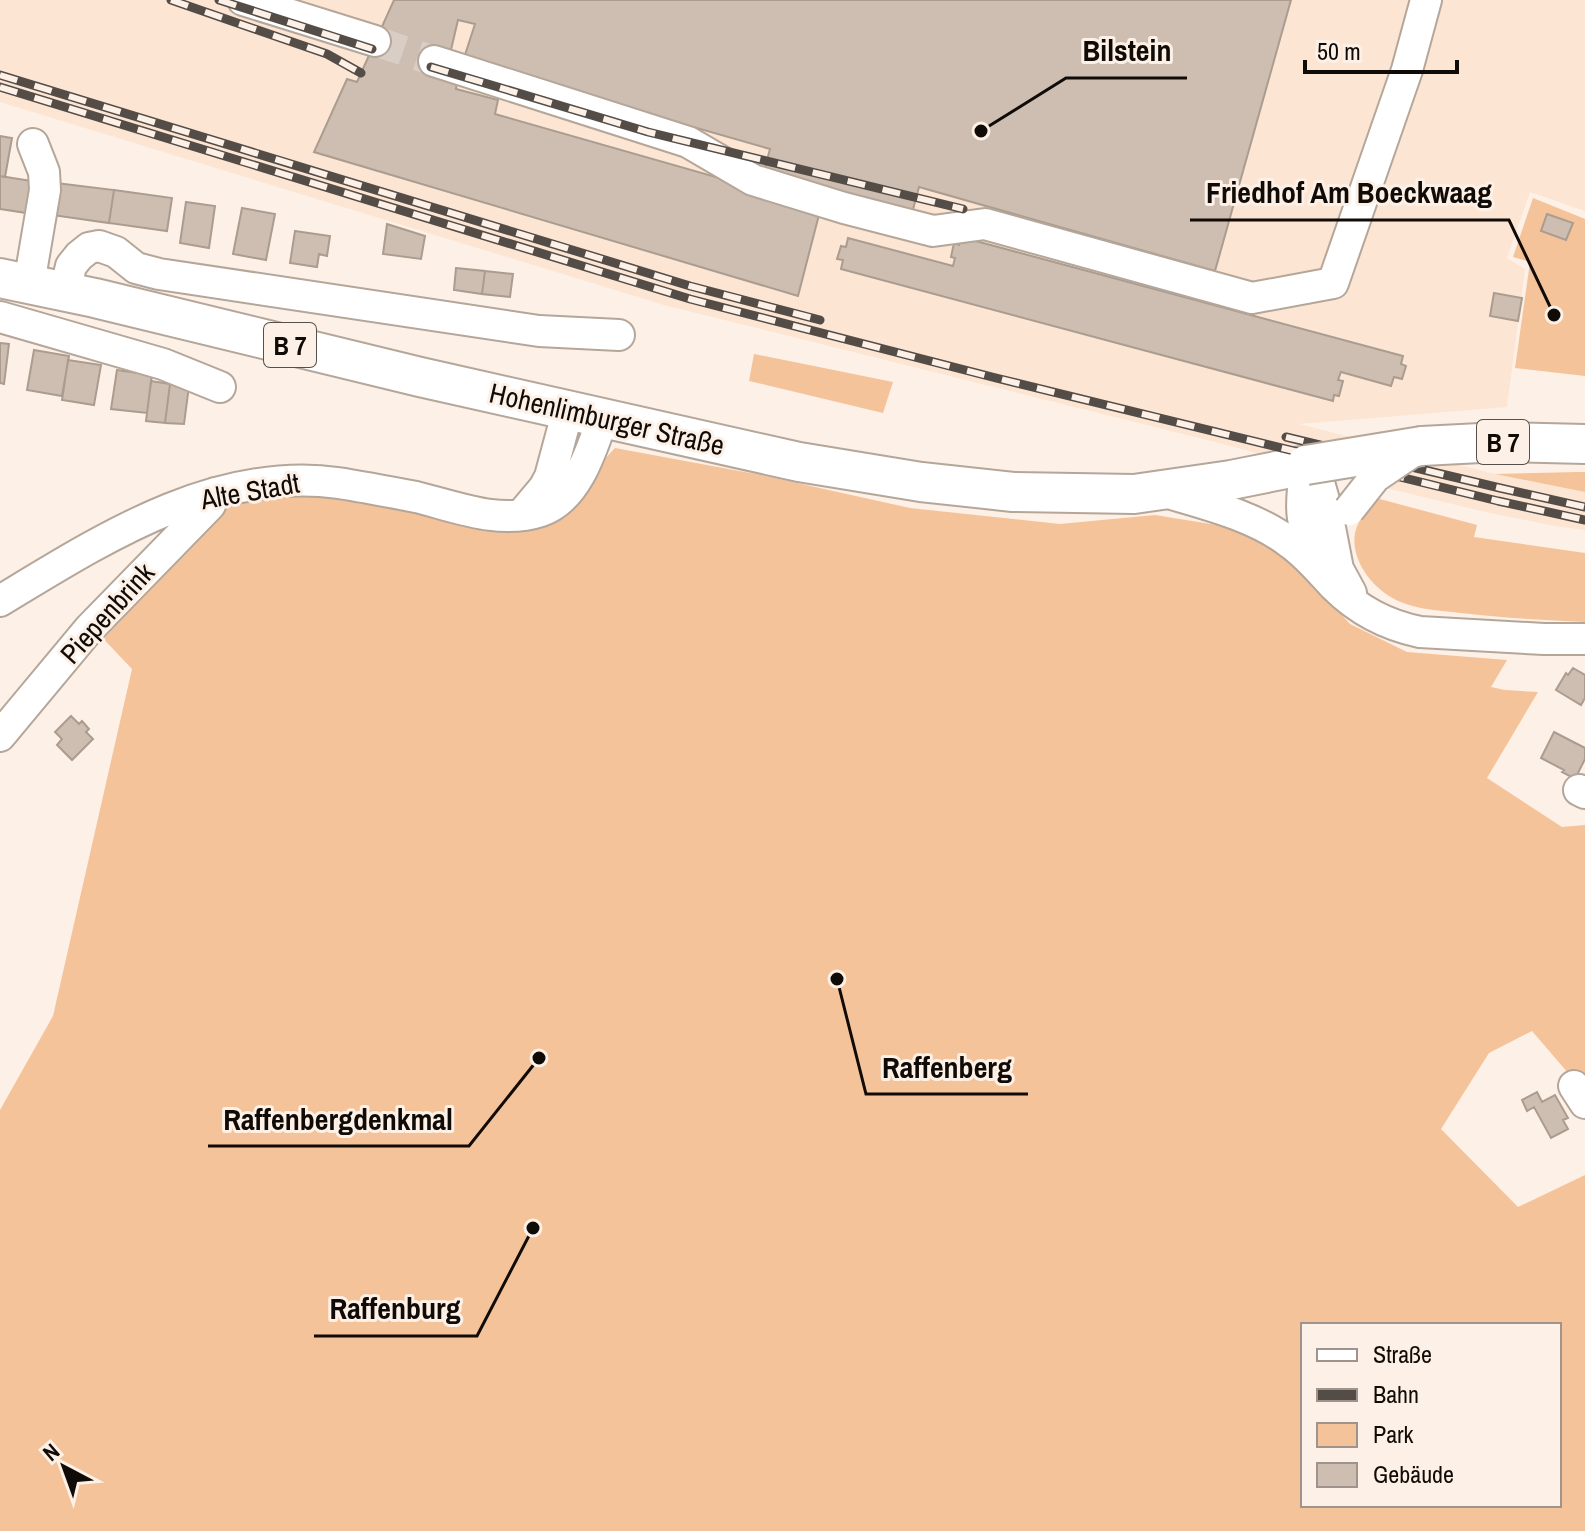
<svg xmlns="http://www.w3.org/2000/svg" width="1585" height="1531" font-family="'Archivo Narrow',sans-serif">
	<rect width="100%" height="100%" fill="#fdf0e6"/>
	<path fill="#fce5d3" d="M 0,0 L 1585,0 L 1585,211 L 1530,192 L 1507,258 L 1525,269 L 1507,407 L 1299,424 L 1495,474 L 1585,492 L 1585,530 L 1555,526 L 1490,513 L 1390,489 L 1211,441 L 664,305 L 0,102 Z"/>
	<path fill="#f5c399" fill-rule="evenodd" d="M 1533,198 L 1585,219 L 1585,376 L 1515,368 L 1530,262 L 1513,257 Z
		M 754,354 L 893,382 L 883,413 L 749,381 Z
		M 615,448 L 761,475 L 910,508 L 1060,524 L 1155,515 L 1223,526 L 1283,551 L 1350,624 L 1407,652 L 1507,660 L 1491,687 L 1505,690 L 1538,692 L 1487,778 L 1562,827 L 1585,825 L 1585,1074 L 1575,1081 L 1532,1031 L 1489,1053 L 1441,1129 L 1518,1207 L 1585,1175 L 1585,1531 L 0,1531 L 0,1110 L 53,1016 L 132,669 L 95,630 L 229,503 L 291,493 L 339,493 L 514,530 L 531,530 L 546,522 ZM 1303,1325 L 1559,1325 L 1559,1505 L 1303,1505 Z
		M 1585,472 L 1585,492 L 1495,474 L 1578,472 Z
		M 1376,498 L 1477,525 L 1474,537 L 1585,553 L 1585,622 C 1544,620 1502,618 1461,613 C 1443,611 1424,610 1406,604 C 1385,597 1366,580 1358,559 C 1348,532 1360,518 1376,498 Z"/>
	<path fill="#cdbeb1" stroke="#ab9c90" stroke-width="2" d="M 394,0 L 1291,0 L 1215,271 L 919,187 L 911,217 L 763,175 L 770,149 L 463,61 L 475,24 L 458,20 L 450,54 L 457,82 L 456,89 L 498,100 L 495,114 L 821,207 L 798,296 L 314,152 L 347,79 L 357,82 Z
		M 0,136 L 12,138 L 5,177 L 0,176 Z
		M 0,176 L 38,182 L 33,214 L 0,209 Z
		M 56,183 L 114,190 L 109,223 L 52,215 Z
		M 114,190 L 172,198 L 167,231 L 109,223 Z
		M 186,202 L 215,206 L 209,248 L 180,243 Z
		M 242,208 L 275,214 L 266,260 L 233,254 Z
		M 1547,214 L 1573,223 L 1566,240 L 1541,231 Z
		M 387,224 L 425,236 L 421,259 L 383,254 Z
		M 295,231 L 330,236 L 327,256 L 319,254 L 317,267 L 290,263 Z
		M 961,237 L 1403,356 L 1401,364 L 1406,366 L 1402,379 L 1394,377 L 1391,386 L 1341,372 L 1338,380 L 1343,381 L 1339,396 L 1334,395 L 1333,401 L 841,269 L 843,260 L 837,259 L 841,246 L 846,247 L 848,238 L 953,266 L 955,258 L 951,257 L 954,243 L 959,245 Z
		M 456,268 L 485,271 L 482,294 L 454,290 Z
		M 485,271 L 513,274 L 510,297 L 482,294 Z
		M 1494,293 L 1522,298 L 1518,321 L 1490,316 Z
		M 0,343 L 9,344 L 4,384 L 0,383 Z
		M 34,350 L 69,356 L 62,396 L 27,390 Z
		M 68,360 L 101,365 L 94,405 L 62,400 Z
		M 117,370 L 152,375 L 147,413 L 111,409 Z
		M 151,381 L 170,384 L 165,423 L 146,421 Z
		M 170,384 L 189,386 L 184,424 L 165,423 Z
		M 1573,668 L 1585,675 L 1585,698 L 1581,705 L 1556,690 L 1566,673 L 1568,675 Z
		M 71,716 L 79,724 L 82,721 L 89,729 L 86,732 L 93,739 L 72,760 L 57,745 L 62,739 L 55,732 Z
		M 1554,732 L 1585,748 L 1585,759 L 1575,779 L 1562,772 L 1564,770 L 1541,758 Z
		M 1537,1092 L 1542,1102 L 1555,1095 L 1568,1118 L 1563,1120 L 1568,1129 L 1551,1138 L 1534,1107 L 1527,1111 L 1522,1100 Z"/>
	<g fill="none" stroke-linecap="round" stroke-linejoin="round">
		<path stroke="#d9cec5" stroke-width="30" stroke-dasharray="30 15" stroke-linecap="butt" d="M 375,41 L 434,61"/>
		<g stroke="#b5a69a" stroke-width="34">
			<path id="minor" d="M 243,0 L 375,41
				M 434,61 L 688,142 L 753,180 L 844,208 L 933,231 L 985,224 L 1252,298 L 1333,283 L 1407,70 L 1426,0
				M 29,284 L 45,190 L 44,172 L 33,144
				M 65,292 L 71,266 L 79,256 L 89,248 L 99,246 L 116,252 L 136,268 L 159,274 L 539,331 L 619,335
				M 0,317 L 163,364 L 220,387
				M 1306,465 L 1320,486 L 1326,507 L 1338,569 L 1351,593
				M 1306,465 C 1299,510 1300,521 1318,563
				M 1165,492 C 1208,505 1255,516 1290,543 C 1307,555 1320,571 1334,586 C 1359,611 1386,625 1420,632 L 1544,639 L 1585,639
				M 523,513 L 544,488 L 550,477 L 568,410
				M 0,601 C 101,540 214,466 338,483 C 364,487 390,492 416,497 C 457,507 499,525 541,511 C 577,499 592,449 603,417
				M 0,736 L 89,629 L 210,505 L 215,493
				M 1579,790 L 1585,793
				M 1574,1086 L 1585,1103"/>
		</g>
		<g stroke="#b5a69a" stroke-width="42">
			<path id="major" d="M 0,278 L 95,298 L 420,377 L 799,462 L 921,482 L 1013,492 L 1134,494 L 1231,480 L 1306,465
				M 1422,446 L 1500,442 L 1585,444"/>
		</g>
		<use href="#minor" stroke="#fff" stroke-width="30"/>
		<use href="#major" stroke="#fff" stroke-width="38"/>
		<g stroke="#544d47" stroke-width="9">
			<path id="rail" d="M 171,0 L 327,54 L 361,73
				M 219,0 L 372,49
				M 431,67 L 648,132 L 963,209
				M 0,75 L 690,286 L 820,320
				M 0,87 L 690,299 L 996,378 L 1498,501 L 1585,520
				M 1286,437 L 1500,488 L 1585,507"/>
		</g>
		<use href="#rail" stroke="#fdf0e6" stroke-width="6" stroke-dasharray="18" stroke-linecap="butt"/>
		<g stroke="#b5a69a" stroke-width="34" stroke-linecap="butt">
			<path id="minor-bridge" d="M 1349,510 L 1375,477 L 1415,450"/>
		</g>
		<g stroke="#b5a69a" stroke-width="42" stroke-linecap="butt">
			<path id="major-bridge" d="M 1306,465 L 1422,446"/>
		</g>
		<use href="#minor-bridge" stroke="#fff" stroke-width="30"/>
		<use href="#major-bridge" stroke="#fff" stroke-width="38"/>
	</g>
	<g text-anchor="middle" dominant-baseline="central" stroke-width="6" stroke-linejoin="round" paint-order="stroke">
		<g fill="#fdf0e6" stroke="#57504a" stroke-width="2">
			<rect x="264" y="323" width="52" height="44" rx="6"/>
			<rect x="1477" y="420" width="52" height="44" rx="6"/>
		</g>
		<g font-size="26" font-weight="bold" fill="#100b07">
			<text x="290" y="345">B 7</text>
			<text x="1503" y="442">B 7</text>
		</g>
		<g font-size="28" fill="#100b07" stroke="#fdf0e6">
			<text transform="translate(607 419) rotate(13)">Hohenlimburger Straße</text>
			<text transform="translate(250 491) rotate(-10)">Alte Stadt</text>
			<text transform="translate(107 613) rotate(-48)">Piepenbrink</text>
		</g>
	</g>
	<path fill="none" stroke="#100b07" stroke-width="3" d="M981 131L1066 78H1187M1554 315L1509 220H1190M837 979L866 1094H1028M539 1058L469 1146H208M533 1228L477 1336H314"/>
	<g fill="#100b07" stroke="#fdf0e6" stroke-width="3">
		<circle cx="981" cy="131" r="8"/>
		<circle cx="1554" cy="315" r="8"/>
		<circle cx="837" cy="979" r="8"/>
		<circle cx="539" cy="1058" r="8"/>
		<circle cx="533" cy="1228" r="8"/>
	</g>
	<g font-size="30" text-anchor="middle" font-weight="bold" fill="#100b07" stroke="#fdf0e6" stroke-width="6" stroke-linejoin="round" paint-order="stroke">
		<text x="1127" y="61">Bilstein</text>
		<text x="1349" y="203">Friedhof Am Boeckwaag</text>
		<text x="947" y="1078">Raffenberg</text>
		<text x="338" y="1130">Raffenbergdenkmal</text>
		<text x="395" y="1319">Raffenburg</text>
	</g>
	<rect x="1301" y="1323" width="260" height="184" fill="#fdf0e6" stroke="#9e948d" stroke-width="2"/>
	<rect x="1317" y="1349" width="40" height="12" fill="#ffffff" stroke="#9e948d" stroke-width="2"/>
	<text x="1373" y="1363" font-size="24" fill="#100b07">Straße</text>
	<rect x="1317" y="1389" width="40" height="12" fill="#544d47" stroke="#9e948d" stroke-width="2"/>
	<text x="1373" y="1403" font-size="24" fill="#100b07">Bahn</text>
	<rect x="1317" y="1423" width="40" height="24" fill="#f5c399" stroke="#9e948d" stroke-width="2"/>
	<text x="1373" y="1443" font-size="24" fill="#100b07">Park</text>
	<rect x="1317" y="1463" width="40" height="24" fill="#cdbeb1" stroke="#9e948d" stroke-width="2"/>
	<text x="1373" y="1483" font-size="24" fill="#100b07">Gebäude</text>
	<g transform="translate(64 1467) rotate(319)" stroke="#fdf0e6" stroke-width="6" paint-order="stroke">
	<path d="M0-6L14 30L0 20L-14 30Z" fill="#100b07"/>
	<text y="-12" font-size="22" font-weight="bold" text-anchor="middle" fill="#100b07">N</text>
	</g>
	<path d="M1305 60v12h152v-12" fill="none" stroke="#100b07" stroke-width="4"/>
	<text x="1317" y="60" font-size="24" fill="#100b07" stroke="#fdf0e6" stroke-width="6" paint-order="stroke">50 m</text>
</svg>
